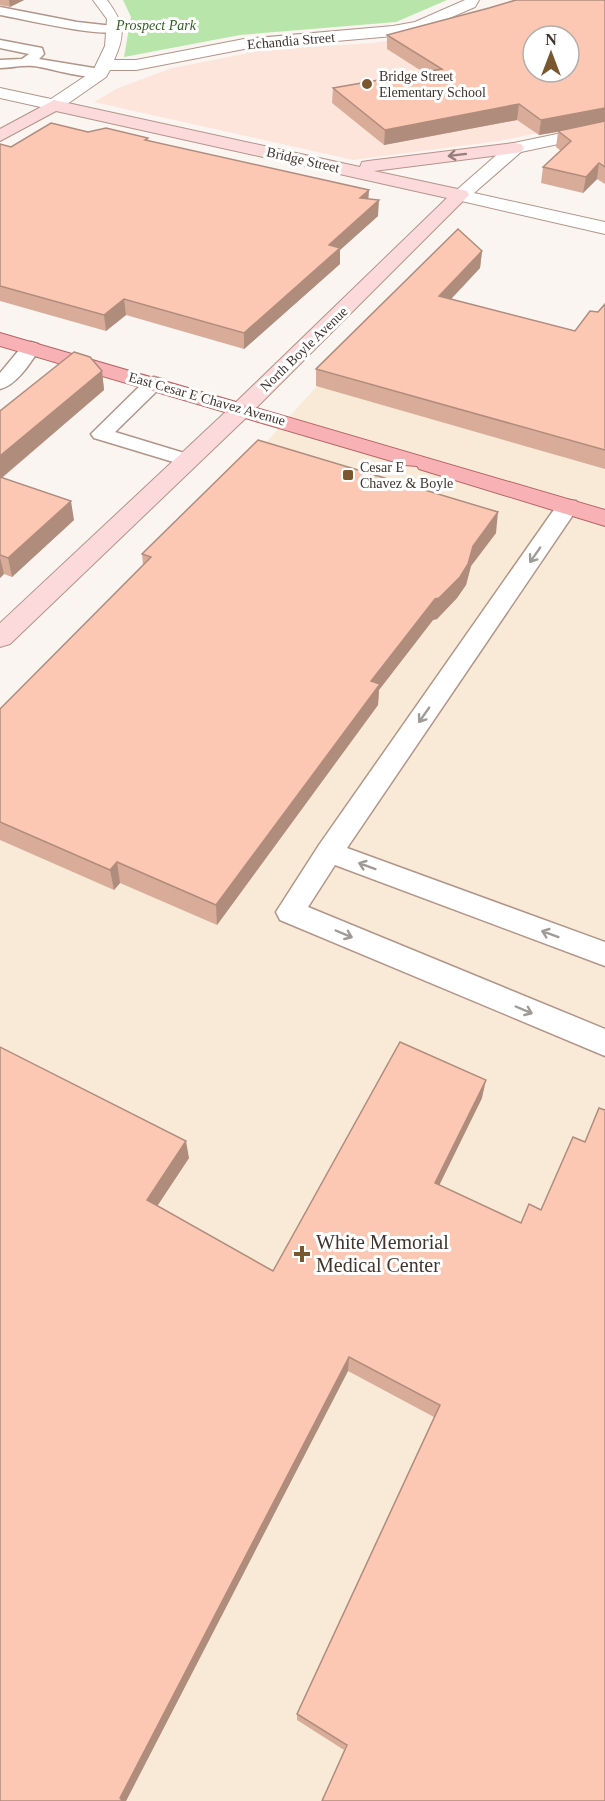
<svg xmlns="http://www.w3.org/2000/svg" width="605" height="1801" font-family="Georgia,serif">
	<rect width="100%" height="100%" fill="#fbf5f2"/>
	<path fill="#fde5db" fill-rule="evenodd" d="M 504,3 L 605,43 L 605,119 L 499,141 L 353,160 L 94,102 L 118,88 L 172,68 L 263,50 L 372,43 L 426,35 ZM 533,36 L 569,36 L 569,72 L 533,72 Z"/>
	<path fill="#f9ead7" d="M 397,298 L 605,350 L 605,1801 L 0,1801 L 0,707 L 249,461 Z"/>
	<path fill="#b8e5aa" d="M 123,0 L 447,0 L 396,22 L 240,35 L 124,57 L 131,17 Z"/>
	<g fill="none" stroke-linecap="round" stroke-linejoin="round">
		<g stroke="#b29589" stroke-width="3">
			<path id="lane" d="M 0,7 L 77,22 L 113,26 L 119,30 C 109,40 19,18 0,15 Z
				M 0,40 L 42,48 L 44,54 L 39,59 L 100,69 L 107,73 C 95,84 49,67 33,66 C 23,65 10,68 0,68 L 0,60 L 22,59 L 29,54 L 0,48 Z
				M 31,342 L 38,344 L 40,348 C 31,362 17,385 0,389 L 0,373 L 24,344 Z
				M 154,377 L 161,379 L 164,383 L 161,387 L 115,432 L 194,456 L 197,460 L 194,464 L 187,466 L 180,464 L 94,438 L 91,434 L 147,379 Z
				M 568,500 L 576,501 L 579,506 L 347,848 L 605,942 L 605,966 L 335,865 L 308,907 L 605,1029 L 605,1056 L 280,920 L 276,912 L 319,845 L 560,501 Z"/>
		</g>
		<g stroke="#b29589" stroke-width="2">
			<path id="street" d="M 93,0 L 107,0 C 124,23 126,34 114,60 L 136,60 L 244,39 L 393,26 L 415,22 L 465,0 L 479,0 L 475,7 L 424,29 L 393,36 L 244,49 L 136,70 L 110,70 L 106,77 L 60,109 L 54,110 L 0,98 L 0,88 L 51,99 L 93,71 L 105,46 L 107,19 Z
				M 605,124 L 605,134 L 521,152 L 474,193 L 605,222 L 605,234 L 453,199 L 451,195 L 509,144 Z"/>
		</g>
		<g stroke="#b29589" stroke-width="2">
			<path id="secondary" d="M 54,100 L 360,167 L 362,162 L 368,161 L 515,143 L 521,144 L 524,148 L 521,152 L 515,153 L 374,171 L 467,191 L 469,195 L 250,414 L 10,644 L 0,647 L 0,623 L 234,404 L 447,198 L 56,111 L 0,141 L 0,129 Z"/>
		</g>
		<g stroke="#b56566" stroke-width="2">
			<path id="primary" d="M 0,333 L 605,510 L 605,526 L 419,469 L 417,466 L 405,465 L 0,346 Z"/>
		</g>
		<use href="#lane" fill="#fff" fill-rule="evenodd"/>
		<use href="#street" fill="#fff" fill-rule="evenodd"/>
		<use href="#secondary" fill="#fcd9da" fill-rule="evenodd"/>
		<use href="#primary" fill="#f8b2b5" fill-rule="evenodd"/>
	</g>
	<path fill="#d9ac9a" d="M 0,0 L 24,0 L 10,7 L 0,5 Z
		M 605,0 L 605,184 L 597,179 L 583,193 L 541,183 L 543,167 L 561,151 L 556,147 L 558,132 L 539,135 L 517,120 L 384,145 L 332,103 L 333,88 L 423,72 L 387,49 L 387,35 Z
		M 88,132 L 148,138 L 148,140 L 368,199 L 378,216 L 340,250 L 340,264 L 244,349 L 126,315 L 106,331 L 0,301 L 0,144 L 11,147 Z
		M 482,251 L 480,268 L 451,299 L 575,331 L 598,312 L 605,304 L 605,469 L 316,386 L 316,369 Z
		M 102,371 L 104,390 L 2,478 L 74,520 L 12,577 L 4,574 L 0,578 L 0,411 Z
		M 496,533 L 471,566 L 466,585 L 457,598 L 437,619 L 433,620 L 379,690 L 378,705 L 217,925 L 120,883 L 114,890 L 0,840 L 0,709 L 143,565 L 142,554 Z
		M 0,1047 L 189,1158 L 157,1206 L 273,1271 L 482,1098 L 439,1185 L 521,1223 L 541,1210 L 585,1142 L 344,1750 L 297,1720 L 297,1714 L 434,1417 L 348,1371 L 126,1801 L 0,1801 Z"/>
	<path fill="#b08c7d" d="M 9,0 L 24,0 L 10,7 Z
		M 519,104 L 517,120 L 384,145 L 385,130 Z
		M 605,108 L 605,123 L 539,135 L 541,120 Z
		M 599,163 L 597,179 L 583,193 L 586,177 Z
		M 369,190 L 368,205 L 360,198 Z
		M 379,200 L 378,216 L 340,250 L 340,264 L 244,349 L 244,333 L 329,245 Z
		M 482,251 L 480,268 L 438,313 L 439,296 Z
		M 124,299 L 126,315 L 106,331 L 104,315 Z
		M 102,371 L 104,390 L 0,479 L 0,456 Z
		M 71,501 L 74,520 L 12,577 L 8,558 Z
		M 498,512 L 496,533 L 471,566 L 466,585 L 457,598 L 437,619 L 433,620 L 379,690 L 378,705 L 217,925 L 216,905 L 371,681 Z
		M 0,557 L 4,574 L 0,578 Z
		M 117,862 L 120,883 L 114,890 L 110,870 Z
		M 486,1080 L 482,1098 L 432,1200 L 435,1183 Z
		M 186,1141 L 189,1158 L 150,1217 L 147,1200 Z
		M 349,1357 L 348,1371 L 126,1801 L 123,1801 L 120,1798 Z"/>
	<path fill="#fcc8b3" stroke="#b08c7d" stroke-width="1.5" fill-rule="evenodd" d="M 516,0 L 605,0 L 605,108 L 541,120 L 519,104 L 385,130 L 333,88 L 442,69 L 387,35 L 489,8 ZM 533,36 L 569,36 L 569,72 L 533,72 Z
		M 605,121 L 605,167 L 599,163 L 586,177 L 543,167 L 571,141 L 558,131 Z
		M 51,123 L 88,132 L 106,128 L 148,138 L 145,140 L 369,190 L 360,198 L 379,200 L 329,245 L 340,248 L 244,333 L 124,299 L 104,315 L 0,286 L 0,144 L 11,147 Z
		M 458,229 L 482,251 L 439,296 L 575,331 L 590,311 L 598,312 L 605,304 L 605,450 L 316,369 Z
		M 74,352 L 90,357 L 102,371 L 0,456 L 0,411 Z
		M 258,440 L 498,512 L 473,546 L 468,564 L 460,577 L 439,598 L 435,599 L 371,681 L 380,684 L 216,905 L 117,862 L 110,870 L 0,822 L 0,709 L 151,557 L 142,554 Z
		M 0,477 L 71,501 L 8,558 L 0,555 Z
		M 400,1042 L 486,1080 L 435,1183 L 521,1223 L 529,1204 L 541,1210 L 573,1137 L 585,1142 L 599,1108 L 605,1110 L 605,1801 L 322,1801 L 347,1745 L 297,1714 L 440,1405 L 349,1357 L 120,1798 L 123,1801 L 0,1801 L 0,1047 L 186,1141 L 147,1200 L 273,1271 Z"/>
	<defs><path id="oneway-shaft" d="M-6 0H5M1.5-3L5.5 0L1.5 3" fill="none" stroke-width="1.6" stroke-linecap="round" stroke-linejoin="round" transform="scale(1.5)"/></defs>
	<use stroke="#957e7c" href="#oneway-shaft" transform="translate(457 155) rotate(173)"/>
	<g stroke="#a09a97">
		<use href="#oneway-shaft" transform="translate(535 555) rotate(125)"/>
		<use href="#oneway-shaft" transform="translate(424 715) rotate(125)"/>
		<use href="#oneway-shaft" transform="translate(367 866) rotate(-160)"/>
		<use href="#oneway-shaft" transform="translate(344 934) rotate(23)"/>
		<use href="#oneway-shaft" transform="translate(550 934) rotate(-160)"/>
		<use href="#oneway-shaft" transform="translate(524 1010) rotate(23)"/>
	</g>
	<g fill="#79572f" stroke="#fff" stroke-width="2">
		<circle cx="367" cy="84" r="6"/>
		<rect x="342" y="469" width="12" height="12" rx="3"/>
		<path d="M299 1245h6v6h6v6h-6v6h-6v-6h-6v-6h6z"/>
	</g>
	<g text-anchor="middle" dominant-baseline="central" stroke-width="6" stroke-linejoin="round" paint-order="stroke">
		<g font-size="14" font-style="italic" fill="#2e5f1b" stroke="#fff">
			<text x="156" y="25">Prospect Park</text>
		</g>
		<g font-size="14" fill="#40342f" stroke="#fff">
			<text transform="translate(291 41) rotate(-5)">Echandia Street</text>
			<text transform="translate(303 160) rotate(13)">Bridge Street</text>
			<text transform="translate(304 349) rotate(-44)">North Boyle Avenue</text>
			<text transform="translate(207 399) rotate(16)">East Cesar E Chavez Avenue</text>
		</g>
		<g font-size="14" fill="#40342f" stroke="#fff" text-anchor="start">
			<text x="379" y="76">Bridge Street<tspan x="379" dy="16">Elementary School</tspan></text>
			<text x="360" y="467">Cesar E<tspan x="360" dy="16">Chavez &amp; Boyle</tspan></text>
		</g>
		<g font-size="20" fill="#40342f" stroke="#fff" text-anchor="start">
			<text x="316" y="1242">White Memorial<tspan x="316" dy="23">Medical Center</tspan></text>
		</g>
	</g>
	<g transform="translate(551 54)"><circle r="28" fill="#ffffff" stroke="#b3aeac" stroke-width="1.5"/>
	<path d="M0-4.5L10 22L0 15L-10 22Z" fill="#79572f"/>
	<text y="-9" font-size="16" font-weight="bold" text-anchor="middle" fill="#40342f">N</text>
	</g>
</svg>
